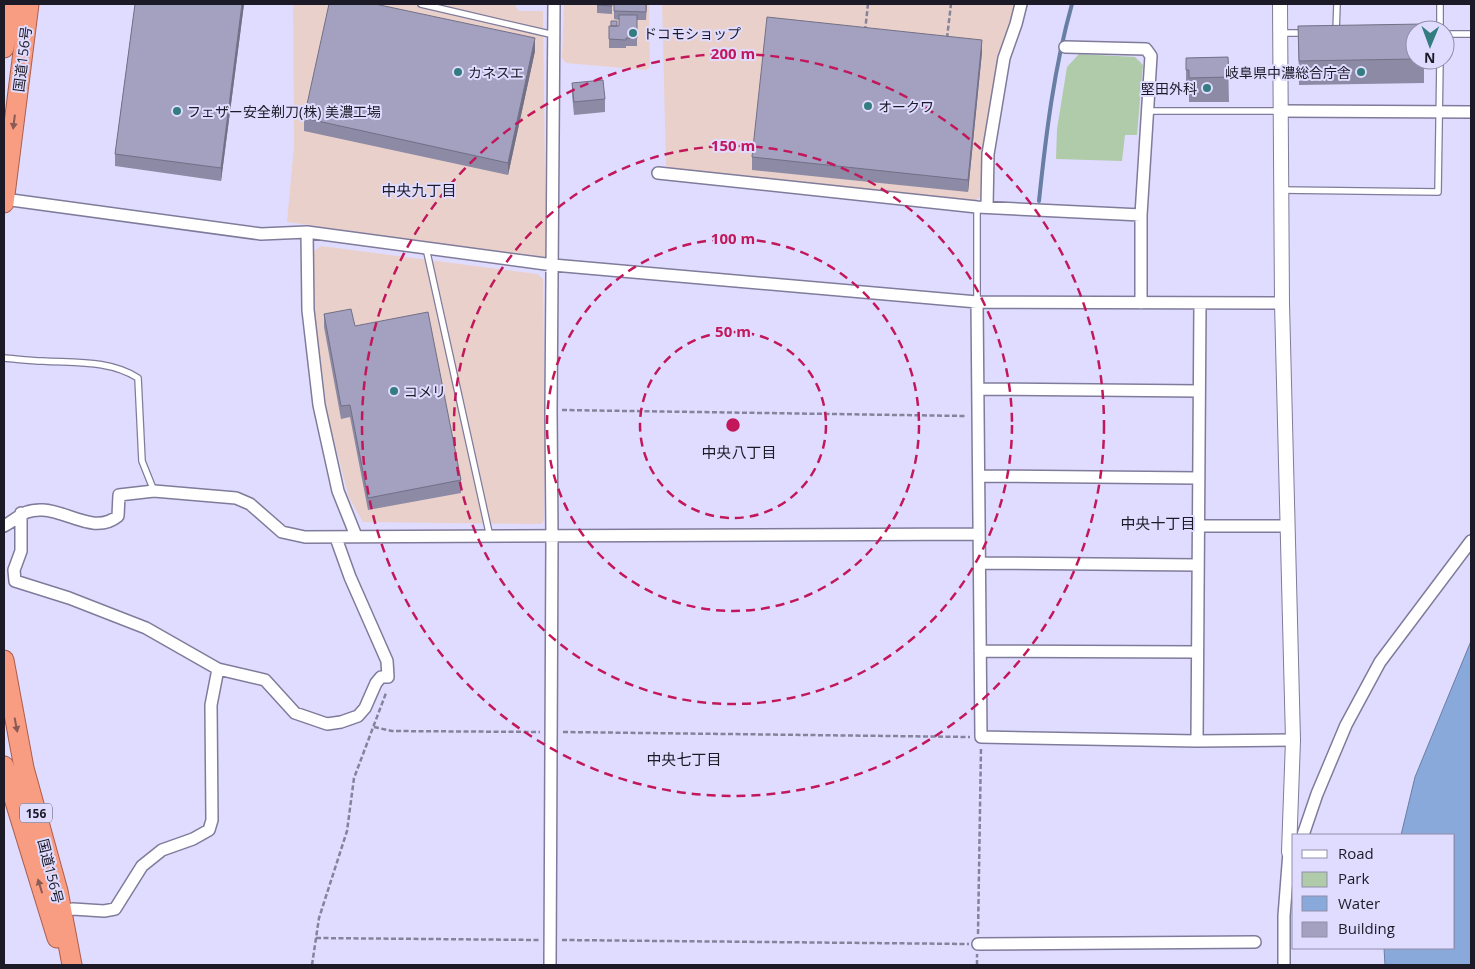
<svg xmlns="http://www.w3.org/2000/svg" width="1475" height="969" font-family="'Open Sans','Noto Sans JP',sans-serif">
	<rect width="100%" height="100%" fill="#e0dcff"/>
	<path fill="#ead0cb" d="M 293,4 L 514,4 L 519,11 L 543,11 L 546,259 L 287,222 L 294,146 Z
		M 564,4 L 649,4 L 650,67 L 646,70 L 566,63 L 562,58 Z
		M 662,4 L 1016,4 L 1001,53 L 982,158 L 981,197 L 973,201 L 669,168 L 666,166 Z
		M 321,246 L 538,274 L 543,279 L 545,452 L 544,521 L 541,524 L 363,522 L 349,498 L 328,417 L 313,303 L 314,251 Z"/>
	<path fill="#b0cba9" d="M 1079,54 L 1135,57 L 1143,65 L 1137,135 L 1125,135 L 1122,161 L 1056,159 L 1057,129 L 1067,67 Z"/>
	<path fill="#88a9d9" stroke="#687ea4" d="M 1471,641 L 1471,965 L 1385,965 L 1384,948 L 1454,948 L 1454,835 L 1401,835 L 1415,777 Z"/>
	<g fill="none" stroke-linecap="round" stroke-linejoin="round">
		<path stroke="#687ea4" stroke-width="4" d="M 1039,201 C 1046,134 1054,68 1072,4"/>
		<g stroke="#7f7b9a" stroke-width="8">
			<path id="service" d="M 421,4 L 554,35
				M 1440,4 L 1440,30
				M 1336,32 L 1337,4
				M 1280,33 L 1305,33
				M 1445,34 L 1471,34
				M 1148,111 L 1280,111
				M 1281,190 L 1438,192 L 1440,60
				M 977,207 L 977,302
				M 426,248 L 490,537
				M 4,358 C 17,359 30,361 43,361 C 75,363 110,360 138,378 L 142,461 L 154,491"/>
		</g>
		<g stroke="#7f7b9a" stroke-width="14">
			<path id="minor" d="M 1065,47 L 1146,49 L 1151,56 L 1141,215 L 1141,303
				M 1281,111 L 1471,112
				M 658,173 L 977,207 L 1141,215
				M 4,199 L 261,234 L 307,232
				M 987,207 L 988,154 L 1004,58 L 1016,24 L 1021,4
				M 977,302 L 981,737 L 1197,741 L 1293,740
				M 978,389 L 1199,391
				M 979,476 L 1198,478
				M 21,513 L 21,551 L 14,570 L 15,581 L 69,598 L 146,628 L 218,669 L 265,680 L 295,713 L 327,724 L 341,722 L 358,716 L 365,708 L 376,683 L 381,677 L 388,677 L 387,661 L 350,577 L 336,538
				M 4,526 C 19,518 23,509 43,510 C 68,511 95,535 118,516 L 119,495 L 154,491 L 236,498 L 250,504 L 282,532 L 305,537 L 979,534
				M 1198,526 L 1286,526
				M 356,536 L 338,491 L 319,405 L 308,310 L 307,232 L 553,265 L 977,302 L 1282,303
				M 980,563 L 1198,565
				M 980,651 L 1197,652
				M 1197,741 L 1200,303
				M 1303,835 L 1317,794 L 1346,725 L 1380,662 L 1471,541
				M 58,912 L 73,909 L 104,911 L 115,909 L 142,866 L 162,850 L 193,839 L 209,830 L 212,820 L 211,705 L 218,669
				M 978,944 L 1255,942
				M 550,965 L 552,537 L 551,410 L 554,4
				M 1284,965 L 1284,916 L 1289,852 L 1294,848"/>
		</g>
		<g stroke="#7f7b9a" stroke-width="16">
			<path id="tertiary" d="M 1280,4 L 1282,303 L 1293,740 L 1289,852"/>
		</g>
		<g stroke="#aa5e4d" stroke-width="21">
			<path id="trunk" d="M 4,48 L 11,4
				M 4,203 L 29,4
				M 4,660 L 24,768 L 58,891 L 72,965
				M 4,766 L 57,938"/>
		</g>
		<path stroke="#85829b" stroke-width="2.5" stroke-dasharray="5 2.5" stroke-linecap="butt" d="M 865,31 L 868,4
			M 947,38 L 951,4
			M 562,410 L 967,416
			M 374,727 L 392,731 L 540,732
			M 563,732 L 970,737
			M 978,934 L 981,747
			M 316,938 L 539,940
			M 562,940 L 969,944
			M 312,965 L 319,918 L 347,831 L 354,778 L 386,693
			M 977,965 L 977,954"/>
		<use href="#service" stroke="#fff" stroke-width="5.5"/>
		<use href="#minor" stroke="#fff" stroke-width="11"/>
		<use href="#tertiary" stroke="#fff" stroke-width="14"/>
		<use href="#trunk" stroke="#f89c82" stroke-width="19"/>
	</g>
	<path fill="#8c8aa5" d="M 135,4 L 244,4 L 221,181 L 115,166 L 115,154 Z
		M 597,4 L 612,4 L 612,14 L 597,13 Z
		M 614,4 L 647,4 L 646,20 L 637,20 L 637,46 L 626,46 L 626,48 L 609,48 L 609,26 L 619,26 L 619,20 L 614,19 Z
		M 1298,26 L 1415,30 L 1415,60 L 1424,60 L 1424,83 L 1299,85 Z
		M 535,51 L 508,175 L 304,131 L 304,118 Z
		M 982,52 L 968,192 L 752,170 L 752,157 Z
		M 1228,57 L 1229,102 L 1189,102 L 1189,94 L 1186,94 L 1186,58 Z
		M 572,83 L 605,99 L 605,112 L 574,115 L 572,95 Z
		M 324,314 L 355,326 L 461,480 L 461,493 L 368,510 L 350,417 L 341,419 L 324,327 Z"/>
	<path fill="#727086" d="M 242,4 L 244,4 L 221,181 L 221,168 Z
		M 535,38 L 535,51 L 508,175 L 508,163 Z
		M 982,40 L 982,52 L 968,192 L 968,180 Z"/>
	<path fill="#a3a0c0" stroke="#727086" d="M 135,4 L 242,4 L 221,168 L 115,154 Z
		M 329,4 L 375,4 L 535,38 L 508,163 L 304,118 Z
		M 597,4 L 612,4 L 612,6 L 597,5 Z
		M 614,4 L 646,4 L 646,12 L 614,11 Z
		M 619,15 L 637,15 L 637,38 L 626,38 L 626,40 L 609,39 L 609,26 L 619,26 Z
		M 767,17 L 982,40 L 968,180 L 752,157 Z
		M 611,21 L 617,21 L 617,26 L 611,26 Z
		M 1424,24 L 1424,30 L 1415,30 L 1415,59 L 1299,61 L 1298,26 Z
		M 1228,57 L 1229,77 L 1189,78 L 1189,70 L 1186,70 L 1186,58 Z
		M 603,80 L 605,99 L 574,102 L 572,83 Z
		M 351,309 L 355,326 L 428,312 L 461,480 L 368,498 L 350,405 L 341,406 L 324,314 Z"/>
	<defs><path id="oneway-solid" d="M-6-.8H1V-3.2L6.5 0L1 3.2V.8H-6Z" transform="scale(1.25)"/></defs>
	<g fill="#8a5b54">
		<use href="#oneway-solid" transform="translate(14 122) rotate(97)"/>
		<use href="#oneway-solid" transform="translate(16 725) rotate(79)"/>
		<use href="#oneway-solid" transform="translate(40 886) rotate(-107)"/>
	</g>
	<g fill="none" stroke="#c2185b" stroke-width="2.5" stroke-dasharray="9 6">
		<circle cx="733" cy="425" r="93"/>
		<circle cx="733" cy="425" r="186"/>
		<circle cx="733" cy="425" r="279"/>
		<circle cx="733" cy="425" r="371"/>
	</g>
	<g fill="#337c7f" stroke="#e0dcff" stroke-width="2">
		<circle cx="633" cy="33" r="5"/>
		<circle cx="458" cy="72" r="5"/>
		<circle cx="1361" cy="72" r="5"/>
		<circle cx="1207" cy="88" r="5"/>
		<circle cx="868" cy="106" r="5"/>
		<circle cx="177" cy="111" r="5"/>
		<circle cx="394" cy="391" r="5"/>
	</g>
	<g text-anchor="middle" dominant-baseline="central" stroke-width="4" stroke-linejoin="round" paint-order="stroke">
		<rect fill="#e0dcff" stroke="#575468" stroke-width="1" x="20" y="803.5" width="32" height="19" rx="4"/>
		<g font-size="12" font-weight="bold" fill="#1c1a27">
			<text x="36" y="813">156</text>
		</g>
		<g font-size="14" fill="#1c1a27" stroke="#e0dcff" text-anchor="start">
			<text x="643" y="33">ドコモショップ</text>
			<text x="468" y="72">カネスエ</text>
			<text x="1351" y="72" text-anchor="end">岐阜県中濃総合庁舎</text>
			<text x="1197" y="88" text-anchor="end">堅田外科</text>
			<text x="878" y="106">オークワ</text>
			<text x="187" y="111">フェザー安全剃刀(株) 美濃工場</text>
			<text x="404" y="391">コメリ</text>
		</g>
		<g font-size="14" fill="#1c1a27" stroke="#e0dcff">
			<text transform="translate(22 59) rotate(-83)">国道156号</text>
			<text transform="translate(51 871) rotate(76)">国道156号</text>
		</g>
		<g font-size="15" fill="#1c1a27" stroke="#e0dcff">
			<text x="419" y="190">中央九丁目</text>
			<text x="739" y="452">中央八丁目</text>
			<text x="1158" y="523">中央十丁目</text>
			<text x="684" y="759">中央七丁目</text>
		</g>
	</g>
	<circle cx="733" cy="425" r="8" fill="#c2185b" stroke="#e0dcff" stroke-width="2.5"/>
	<g font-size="15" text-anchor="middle" font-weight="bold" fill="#c2185b" stroke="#e0dcff" stroke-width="4" stroke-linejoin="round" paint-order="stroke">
		<text x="733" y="59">200 m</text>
		<text x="733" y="151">150 m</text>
		<text x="733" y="244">100 m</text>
		<text x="733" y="337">50 m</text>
	</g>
	<rect width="1475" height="969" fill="none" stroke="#1c1a27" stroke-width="10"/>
	<rect x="1292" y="834" width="162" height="115" fill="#e0dcff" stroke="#928ea9"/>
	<rect x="1302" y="850" width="25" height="8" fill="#ffffff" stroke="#928ea9"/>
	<text x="1338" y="859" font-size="15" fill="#1c1a27">Road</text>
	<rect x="1302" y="872" width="25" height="15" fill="#b0cba9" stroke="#928ea9"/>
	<text x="1338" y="884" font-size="15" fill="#1c1a27">Park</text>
	<rect x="1302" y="896" width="25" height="15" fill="#88a9d9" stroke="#928ea9"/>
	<text x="1338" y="909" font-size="15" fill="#1c1a27">Water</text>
	<rect x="1302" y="922" width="25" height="15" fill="#a3a0c0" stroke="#928ea9"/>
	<text x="1338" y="934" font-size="15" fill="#1c1a27">Building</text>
	<g transform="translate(1430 45) rotate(181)"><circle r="24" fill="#e0dcff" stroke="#928ea9"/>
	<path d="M0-4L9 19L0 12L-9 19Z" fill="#337c7f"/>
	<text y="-8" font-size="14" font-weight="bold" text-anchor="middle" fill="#1c1a27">N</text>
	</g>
</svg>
